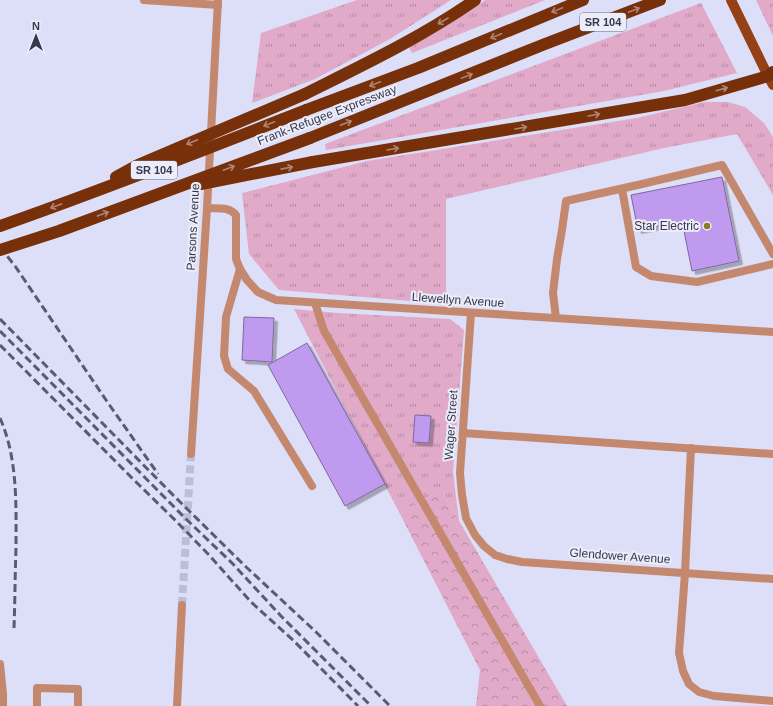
<svg xmlns="http://www.w3.org/2000/svg" width="773" height="706" font-family="Arial,sans-serif">
	<defs>
		<pattern id="grass-tufts" width="24" height="20" patternUnits="userSpaceOnUse"><rect width="24" height="20" fill="#e1aac9"/><path d="M3 7l-1-3M5 7V3M7 7l1-3M15 17l-1-3M17 17v-4M19 17l1-3" fill="none" stroke="#b78ba6"/></pattern>
		<pattern id="forest-crowns" width="20" height="18" patternUnits="userSpaceOnUse"><rect width="20" height="18" fill="#e1aac9"/><path d="M2 6a3 3 0 1 1 6 0M12 15a3 3 0 1 1 6 0" fill="none" stroke="#b78ba6"/></pattern>
		<filter id="shadow"><feDropShadow dx="3.5" dy="3.5" stdDeviation="0" flood-color="#0004"/></filter>
	</defs>
	<rect width="100%" height="100%" fill="#dddef7"/>
	<path fill="url(#grass-tufts)" d="M 357,0 L 451,0 L 390,39 L 315,79 L 252,103 L 261,33 Z
		M 485,0 L 545,0 L 412,53 L 409,47 L 448,25 Z
		M 756,0 L 773,0 L 773,36 Z
		M 701,3 L 737,73 L 664,91 L 326,150 L 325,144 Z
		M 704,102 L 728,102 L 745,107 L 764,123 L 773,137 L 773,195 L 737,134 L 664,148 L 446,199 L 446,304 L 279,290 L 249,254 L 242,193 L 367,161 L 637,118 Z
		M 294,309 L 338,313 L 450,319 L 464,330 L 453,472 L 459,521 L 441,490 L 400,514 Z"/>
	<path fill="url(#forest-crowns)" d="M 441,490 L 567,706 L 476,706 L 480,670 L 400,514 Z"/>
	<path fill="#bf9aee" stroke="#7e679c" filter="url(#shadow)" d="M 722,177 L 739,261 L 692,271 L 682,221 L 638,230 L 631,195 Z
		M 244,317 L 274,318 L 272,362 L 242,360 Z
		M 307,343 L 385,484 L 345,506 L 268,365 Z
		M 415,415 L 431,416 L 429,443 L 413,442 Z"/>
	<g fill="none" stroke-linecap="round" stroke-linejoin="round">
		<path stroke="#bcbdd6" stroke-width="8" stroke-dasharray="8 4" stroke-linecap="butt" d="M 182,605 L 191,454"/>
		<path stroke="#c4886f" stroke-width="8" d="M 144,0 L 218,5
			M 622,189 L 636,267 L 651,276 L 697,282 L 773,264
			M 240,269 L 226,317 L 224,356 L 228,369 L 254,391 L 312,486
			M 315,303 L 324,331 L 540,706
			M 556,318 L 553,293 L 557,259 L 562,230 L 566,201 L 642,184 L 722,165 L 773,254
			M 463,433 L 773,454
			M 691,448 L 685,573 L 679,653 L 683,671 L 689,684 L 699,692 L 714,696 L 773,701
			M 0,664 L 3,694 L 3,706
			M 37,706 L 37,688 L 78,689 L 78,706"/>
		<path stroke="#c4886f" stroke-width="8" d="M 207,208 C 217,209 229,206 236,215 L 236,259 L 240,269 L 247,280 L 258,292 L 276,300 L 773,332
			M 471,313 L 460,473 L 462,495 L 466,518 L 475,535 L 484,546 L 495,555 L 507,559 L 522,562 L 773,579"/>
		<path stroke="#c4886f" stroke-width="8" d="M 191,454 L 207,208 L 218,0
			M 177,706 L 182,605"/>
		<path stroke="#954117" stroke-width="10" d="M 731,0 L 768,76 L 773,85"/>
		<path stroke="#77300a" stroke-width="12" d="M 305,94 C 363,65 422,37 475,0
			M 306,110 L 418,68 L 583,0
			M 310,138 L 545,44 L 660,0
			M 313,162 L 685,100 L 768,76 L 773,72"/>
		<path stroke="#595a73" stroke-width="3" stroke-dasharray="8 4" stroke-linecap="butt" d="M 0,247 L 15,266 L 106,400 L 158,474
			M 0,319 L 173,495 L 244,565 L 316,632 L 390,706
			M 0,331 L 186,519 L 232,563 L 281,616 L 371,706
			M 0,345 L 132,478 L 177,522 L 209,555 L 251,602 L 294,641 L 358,706
			M 0,418 C 18,459 16,505 16,548 C 15,575 15,602 14,628"/>
		<path stroke="#77300a" stroke-width="12" d="M 116,177 L 138,165 L 305,94
			M 201,184 L 313,162
			M 0,226 C 103,190 204,150 306,110
			M 0,250 L 59,231 L 310,138"/>
	</g>
	<defs><path id="oneway-shaft" d="M-6 0H5M1.5-3L5.5 0L1.5 3" fill="none" stroke-width="1.6" stroke-linecap="round" stroke-linejoin="round"/></defs>
	<g stroke="#ac8576">
		<use href="#oneway-shaft" transform="translate(557 10) rotate(158)"/>
		<use href="#oneway-shaft" transform="translate(634 10) rotate(-21)"/>
		<use href="#oneway-shaft" transform="translate(443 21) rotate(150)"/>
		<use href="#oneway-shaft" transform="translate(496 36) rotate(158)"/>
		<use href="#oneway-shaft" transform="translate(467 76) rotate(-22)"/>
		<use href="#oneway-shaft" transform="translate(375 84) rotate(159)"/>
		<use href="#oneway-shaft" transform="translate(722 89) rotate(-16)"/>
		<use href="#oneway-shaft" transform="translate(594 115) rotate(-10)"/>
		<use href="#oneway-shaft" transform="translate(346 123) rotate(-21)"/>
		<use href="#oneway-shaft" transform="translate(269 124) rotate(158)"/>
		<use href="#oneway-shaft" transform="translate(521 128) rotate(-10)"/>
		<use href="#oneway-shaft" transform="translate(192 142) rotate(157)"/>
		<use href="#oneway-shaft" transform="translate(393 149) rotate(-10)"/>
		<use href="#oneway-shaft" transform="translate(229 168) rotate(-21)"/>
		<use href="#oneway-shaft" transform="translate(287 168) rotate(-11)"/>
		<use href="#oneway-shaft" transform="translate(56 206) rotate(160)"/>
		<use href="#oneway-shaft" transform="translate(103 214) rotate(-20)"/>
	</g>
	<circle fill="#877f26" stroke="#ecedf9" stroke-width="1.5" cx="707" cy="226" r="4"/>
	<g text-anchor="middle" dominant-baseline="central" stroke-width="4" stroke-linejoin="round" paint-order="stroke">
		<g fill="#ecedf9" stroke="#6d6e83" stroke-width="1">
			<rect x="580" y="13" width="46" height="18" rx="3"/>
			<rect x="131" y="161" width="46" height="18" rx="3"/>
		</g>
		<g font-size="11" font-weight="bold" fill="#373750">
			<text x="603" y="22">SR 104</text>
			<text x="154" y="170">SR 104</text>
		</g>
		<g font-size="12" fill="#373750" stroke="#ecedf9">
			<text transform="translate(327 115) rotate(-21)">Frank-Refugee Expressway</text>
			<text transform="translate(193 227) rotate(-87)">Parsons Avenue</text>
			<text transform="translate(458 300) rotate(4)">Llewellyn Avenue</text>
			<text transform="translate(451 425) rotate(-86)">Wager Street</text>
			<text transform="translate(620 556) rotate(4)">Glendower Avenue</text>
		</g>
		<g font-size="12" fill="#373750" stroke="#ecedf9" text-anchor="end">
			<text x="699" y="226">Star Electric</text>
		</g>
	</g>
	<g transform="translate(36 36)" stroke="#ecedf9" stroke-width="3" paint-order="stroke">
	<path d="M0-3L7 15L0 10L-7 15Z" fill="#373750"/>
	<text y="-6" font-size="11" font-weight="bold" text-anchor="middle" fill="#373750">N</text>
	</g>
</svg>
